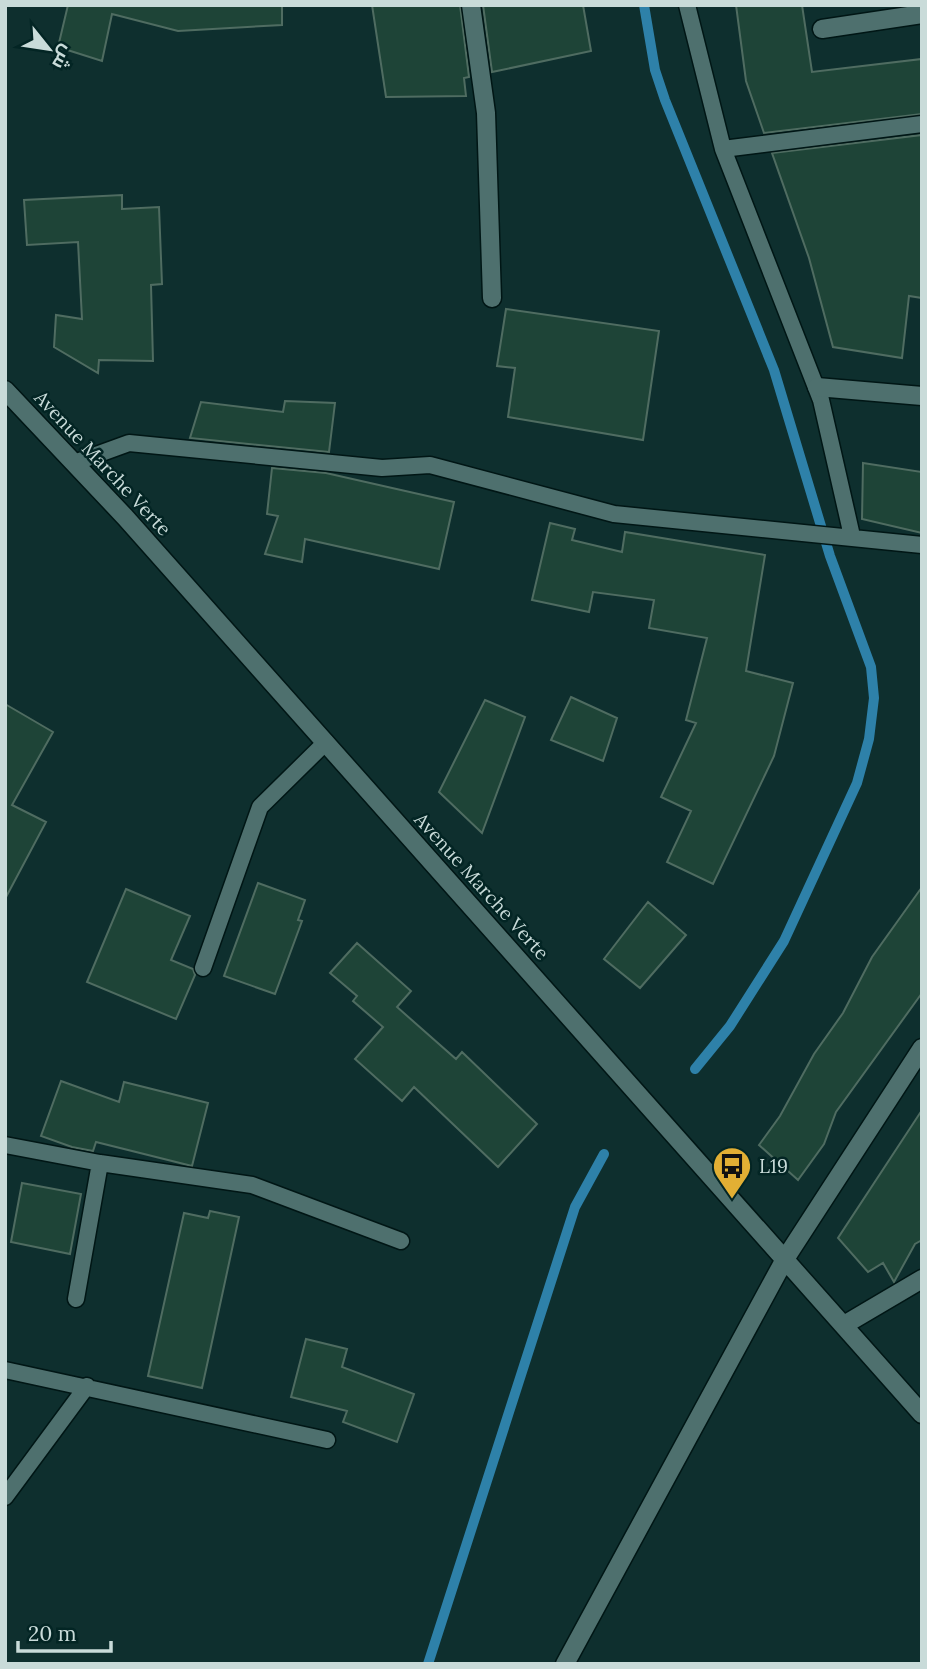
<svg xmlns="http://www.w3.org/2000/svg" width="927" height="1669" font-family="Lora,Cairo,serif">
	<rect width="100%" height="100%" fill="#0e2f2e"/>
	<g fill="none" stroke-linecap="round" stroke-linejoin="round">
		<path stroke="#2e81a9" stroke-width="10" d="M 644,5 L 655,70 L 665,100 L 774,370 L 830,556 L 871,667 L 874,698 L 869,739 L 857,783 L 784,941 L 730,1026 L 695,1069
			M 428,1664 L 575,1207 L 604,1154"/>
	</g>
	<path fill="#1e4437" stroke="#4f6c61" stroke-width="2" d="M 68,5 L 282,5 L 282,25 L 178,31 L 112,14 L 102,61 L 58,47 Z
		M 372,5 L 460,5 L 469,77 L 464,78 L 466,96 L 386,97 Z
		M 483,5 L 583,5 L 591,51 L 492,72 Z
		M 736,5 L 802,5 L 812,72 L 922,59 L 922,114 L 764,133 L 746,81 Z
		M 922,135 L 922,298 L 909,296 L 902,358 L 833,347 L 809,258 L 772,153 Z
		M 122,195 L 122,209 L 159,207 L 162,284 L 151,285 L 153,361 L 99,360 L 98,373 L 54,347 L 56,315 L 82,319 L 78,242 L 27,245 L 24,200 Z
		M 506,309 L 659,331 L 643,440 L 508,417 L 515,368 L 497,366 Z
		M 285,401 L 335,403 L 329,452 L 190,438 L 201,402 L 283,412 Z
		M 863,463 L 922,472 L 922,533 L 862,519 Z
		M 272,468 L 326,473 L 454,502 L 439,569 L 305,539 L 302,562 L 265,554 L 278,516 L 267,514 Z
		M 550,523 L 575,529 L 572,540 L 622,552 L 625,532 L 765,555 L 746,671 L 793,683 L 774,756 L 713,884 L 667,862 L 691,811 L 661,797 L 696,723 L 686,720 L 707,638 L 649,628 L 654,600 L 593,592 L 589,612 L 532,600 Z
		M 571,697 L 617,718 L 603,761 L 551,740 Z
		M 485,700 L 525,717 L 482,833 L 439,792 Z
		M 5,704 L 53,732 L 12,805 L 46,822 L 5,899 Z
		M 258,883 L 305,900 L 298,920 L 302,921 L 275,994 L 224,976 Z
		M 922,887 L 922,993 L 836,1112 L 824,1144 L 798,1180 L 759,1145 L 780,1116 L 814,1054 L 843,1013 L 872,957 Z
		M 126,889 L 190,916 L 171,960 L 193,969 L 195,975 L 176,1019 L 87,982 Z
		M 648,902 L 686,935 L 640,988 L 604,959 Z
		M 357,943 L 411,991 L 397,1007 L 456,1059 L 462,1052 L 537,1124 L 498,1167 L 414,1087 L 402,1101 L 355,1059 L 383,1027 L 353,1001 L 357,996 L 330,973 Z
		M 61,1081 L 119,1102 L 124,1082 L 208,1103 L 192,1166 L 96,1142 L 93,1151 L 72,1147 L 41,1136 Z
		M 922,1110 L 922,1240 L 915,1244 L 894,1282 L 883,1263 L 868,1272 L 838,1238 Z
		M 22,1183 L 81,1194 L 70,1254 L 11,1242 Z
		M 210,1211 L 239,1217 L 202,1388 L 148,1376 L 184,1213 L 208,1218 Z
		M 306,1339 L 347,1349 L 342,1367 L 414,1394 L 397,1442 L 343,1422 L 347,1411 L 291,1397 Z"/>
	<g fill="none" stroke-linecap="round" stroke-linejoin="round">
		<g stroke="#001615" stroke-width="19">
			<path id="lane" d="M 687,5 L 723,149 L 821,400 L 852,536
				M 723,149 L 922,124
				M 74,463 L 129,443 L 382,468 L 430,465 L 614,514 L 922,545
				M 203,968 L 260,807 L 326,742
				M 5,1145 L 100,1163 L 252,1185 L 401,1241
				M 76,1299 L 100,1163
				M 5,1370 L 327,1440
				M 5,1497 L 87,1386"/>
		</g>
		<g stroke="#001615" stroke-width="21">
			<path id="street" d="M 471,5 L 486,113 L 492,298
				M 822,29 L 922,14
				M 817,387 L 922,396
				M 5,390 L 125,517 L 922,1414
				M 844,1325 L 922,1279
				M 565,1664 L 785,1259 L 922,1048"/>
		</g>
		<use href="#lane" stroke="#4e706e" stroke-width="16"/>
		<use href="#street" stroke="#4e706e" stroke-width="18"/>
	</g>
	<defs>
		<g id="bus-pin" transform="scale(2.0125)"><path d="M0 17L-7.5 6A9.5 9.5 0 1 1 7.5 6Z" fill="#e2af34" stroke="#032524"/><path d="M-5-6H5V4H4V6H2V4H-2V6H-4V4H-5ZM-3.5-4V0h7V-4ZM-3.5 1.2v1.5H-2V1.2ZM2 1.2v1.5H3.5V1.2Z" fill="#111"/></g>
	</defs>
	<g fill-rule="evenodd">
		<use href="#bus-pin" x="732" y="1166"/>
	</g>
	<g text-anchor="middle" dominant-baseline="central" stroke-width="5" stroke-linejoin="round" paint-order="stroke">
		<g font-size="19" fill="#c9dbd9" stroke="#032524">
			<text transform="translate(103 463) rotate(47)">Avenue Marche Verte</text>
			<text transform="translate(482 886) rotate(48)">Avenue Marche Verte</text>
		</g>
		<g font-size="19" fill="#c9dbd9" stroke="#032524" text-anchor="start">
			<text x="759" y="1166">L19</text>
		</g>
	</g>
	<rect width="927" height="1669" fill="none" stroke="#c9dbd9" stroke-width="14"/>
	<g transform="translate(49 49) rotate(120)" stroke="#032524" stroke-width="5" paint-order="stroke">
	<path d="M0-5L12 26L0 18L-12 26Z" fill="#c9dbd9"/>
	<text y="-10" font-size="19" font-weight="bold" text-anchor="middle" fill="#c9dbd9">ش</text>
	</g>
	<path d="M18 1641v10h93v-10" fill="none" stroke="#c9dbd9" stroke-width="3.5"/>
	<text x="28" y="1641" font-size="21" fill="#c9dbd9" stroke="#032524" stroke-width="5" paint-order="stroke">20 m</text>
</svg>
